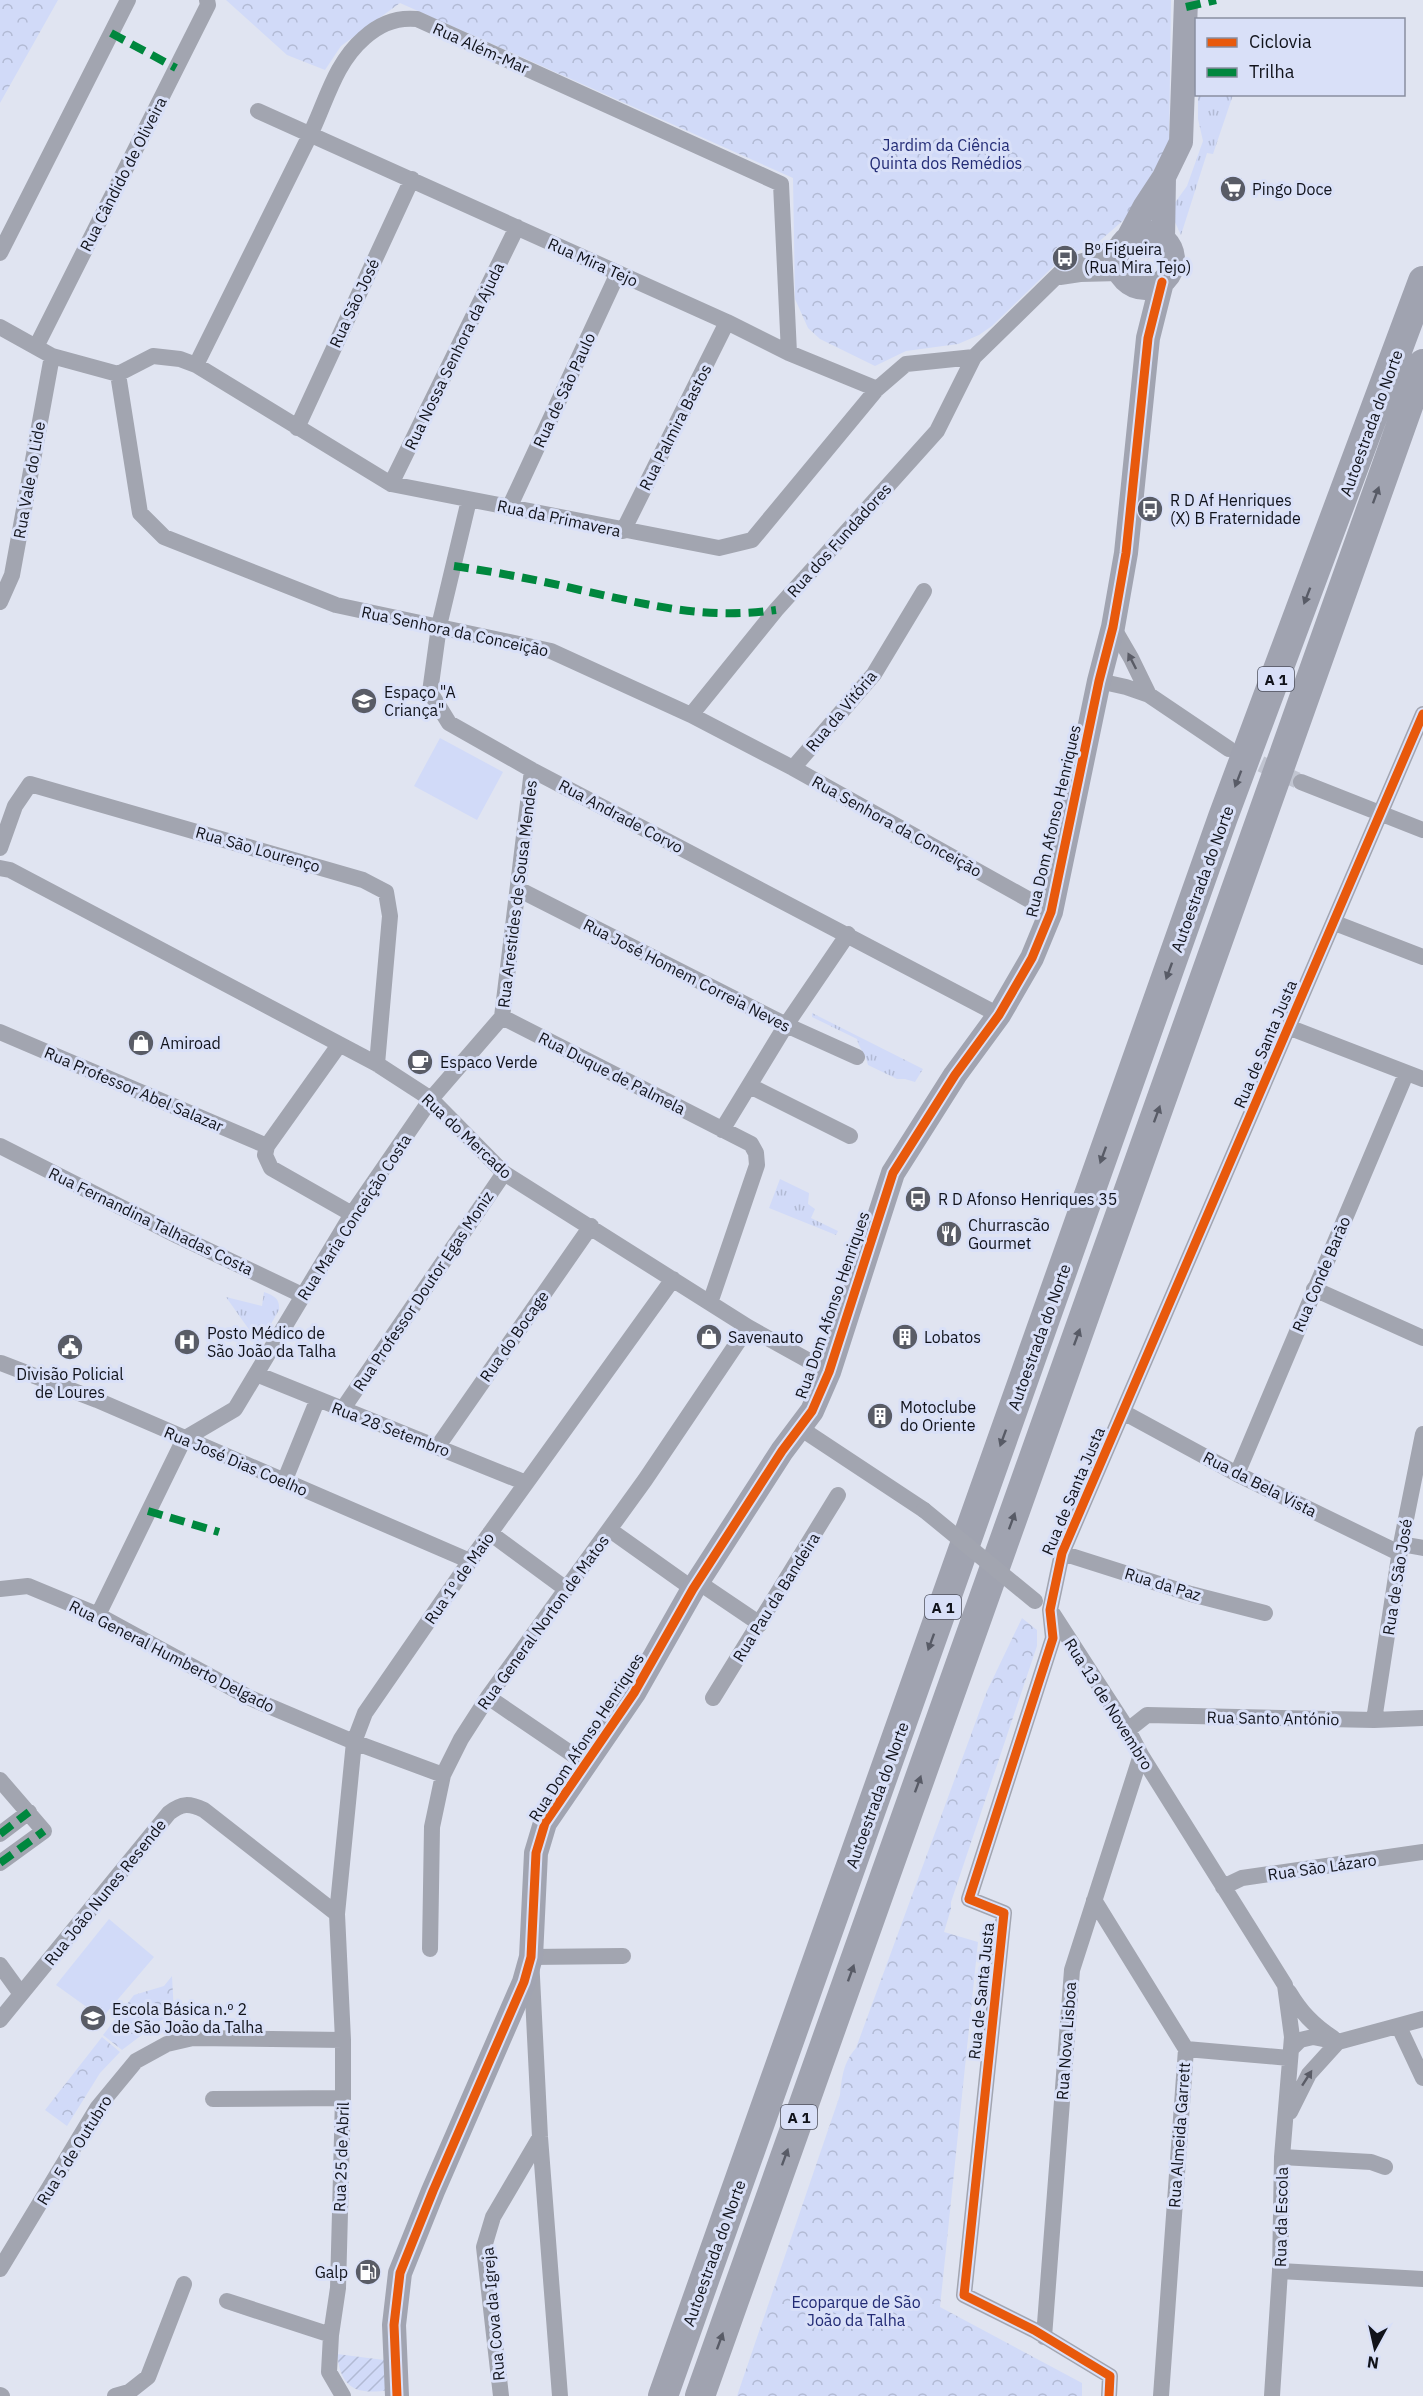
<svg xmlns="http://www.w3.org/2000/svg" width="1423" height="2396" font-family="'IBM Plex Sans',sans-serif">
	<defs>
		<pattern id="grass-tufts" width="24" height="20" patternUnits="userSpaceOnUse" patternTransform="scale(1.5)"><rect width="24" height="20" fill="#d1daf8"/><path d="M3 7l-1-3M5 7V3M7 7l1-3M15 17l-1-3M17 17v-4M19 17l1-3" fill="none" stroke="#b2bad4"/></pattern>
		<pattern id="park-crowns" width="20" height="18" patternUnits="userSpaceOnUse" patternTransform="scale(1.5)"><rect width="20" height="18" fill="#d1daf8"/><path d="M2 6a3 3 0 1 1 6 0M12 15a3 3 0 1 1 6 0" fill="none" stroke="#b2bad4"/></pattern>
		<pattern id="garden-furrows" width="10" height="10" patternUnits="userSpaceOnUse" patternTransform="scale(1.5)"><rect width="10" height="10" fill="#d1daf8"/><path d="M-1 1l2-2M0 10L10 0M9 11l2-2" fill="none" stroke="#b2bad4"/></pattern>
	</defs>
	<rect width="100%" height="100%" fill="#e0e4f1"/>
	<path fill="url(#grass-tufts)" d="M 1198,95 L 1233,95 L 1213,154 L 1207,153 L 1181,235 L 1173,218 L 1174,204 L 1187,186 L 1203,141 L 1198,119 Z
		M 812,1013 L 923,1069 L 915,1082 L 905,1079 L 897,1079 L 868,1065 C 866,1054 859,1049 857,1039 L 812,1017 Z
		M 780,1179 L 809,1193 L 808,1204 L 815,1209 L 811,1218 L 838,1231 L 836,1235 L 769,1208 Z
		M 264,1292 C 274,1296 280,1298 279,1310 L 255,1352 L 253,1351 L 255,1338 L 226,1297 L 262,1306 Z"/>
	<path fill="url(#park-crowns)" d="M 0,0 L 58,0 L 0,103 Z
		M 226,0 L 1171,0 L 1169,145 L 1126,218 L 1095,245 L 1065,255 L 992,326 L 979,335 L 958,344 L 906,351 L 875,366 L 820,339 L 808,328 L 795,299 L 793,178 L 400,3 L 341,46 L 325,70 L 287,55 Z
		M 1022,1618 L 1037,1630 L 1037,1646 L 951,1902 L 951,1909 L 944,1932 L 978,1942 L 940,2307 L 1082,2383 L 1082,2396 L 737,2396 L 840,2095 C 842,2077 843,2063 856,2048 L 987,1691 Z
		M 172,1976 L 174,2015 L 160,2021 L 122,2050 L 103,2035 L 134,1995 L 164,1986 Z
		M 102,2037 L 120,2052 L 100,2073 L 67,2126 L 45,2110 Z"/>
	<path fill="url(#garden-furrows)" d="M 337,2354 L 384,2360 L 389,2390 C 356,2395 341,2389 337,2354 Z"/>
	<path fill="#d1daf8" d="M 440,738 L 503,772 L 477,820 L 414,786 Z
		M 109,1919 L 154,1957 L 102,2018 L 56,1985 Z"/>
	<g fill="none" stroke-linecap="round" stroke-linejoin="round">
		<path stroke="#c1c5d1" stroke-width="16" stroke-dasharray="16 8" stroke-linecap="butt" d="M 1239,754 L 1301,782"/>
		<path stroke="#a2a5b0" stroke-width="16" d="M 258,111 L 727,322 L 789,353 L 877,389
			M 0,253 L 128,0
			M 1060,277 L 1080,274 L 1120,273
			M 0,327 L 52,356 L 118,374 L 153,356 L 180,359 L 196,365 L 391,484 L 719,548 L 752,540 L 877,389 L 906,364 L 974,357 L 1062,271 L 1069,265 L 1090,259 L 1122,243
			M 36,347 L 208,5 L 207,0
			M 196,365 C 234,289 272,213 309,137 C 326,103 334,64 364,38 C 379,24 397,17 417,19 L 781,184 L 789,353
			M 118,374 L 140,513 L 164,537 L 336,605 L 551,651 L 691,715 L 793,768 L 1051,912
			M 297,428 L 412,179
			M 391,484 L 517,227
			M 469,500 L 439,626 L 430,692 L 449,723 L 532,770 L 999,1015
			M 509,508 L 618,273
			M 623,531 L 727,322
			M 0,602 L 12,575 L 52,356
			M 1113,627 L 1131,658 L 1149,695
			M 1099,681 L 1126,687 L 1149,695 L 1229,749
			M 691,715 L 776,610 L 937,431 L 974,357
			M 793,768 L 874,674 L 924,591
			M 1301,782 L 1423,830
			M 0,848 L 15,806 L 30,784 L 363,880 L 386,892 L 390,916 L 377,1064
			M 0,868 L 10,870 L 377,1064 L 431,1099 L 504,1173 L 748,1327 L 829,1372
			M 518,889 L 786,1025 L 857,1057
			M 1335,923 L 1423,957
			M 502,1017 L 751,1144 L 756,1153 L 757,1165 L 710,1303
			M 1288,1027 L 1423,1079
			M 0,1032 L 267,1146
			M 339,1045 L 267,1146 L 265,1155 L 271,1168 L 352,1214
			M 750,1086 L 850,1136
			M 722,1130 L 786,1025 L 848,934
			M 0,1146 L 178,1236 L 302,1295
			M 1314,1289 L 1423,1338
			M 1,1363 L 97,1400 L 470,1561
			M 256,1374 L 526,1483
			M 342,1410 L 504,1173
			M 1123,1412 L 1237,1474 L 1399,1553
			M 800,1428 L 924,1510
			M 184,1439 L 235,1409 L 352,1214 L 431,1099 L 502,1017 L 532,770
			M 438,1446 L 591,1226
			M 1237,1474 L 1406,1074
			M 284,1482 L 317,1401
			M 610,1530 L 693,1589
			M 490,1533 L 566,1589
			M 1401,1544 L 1423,1548
			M 1062,1553 L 1191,1594 L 1265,1613
			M 698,1582 L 760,1624
			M 0,1589 L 28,1586 L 98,1615 L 250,1698 L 354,1742 L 443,1775
			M 1053,1614 L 1128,1730 L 1141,1755 L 1285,1985 L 1292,2037 L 1282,2157 L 1280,2271 L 1272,2396
			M 98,1615 L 184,1439
			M 488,1697 L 585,1763
			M 713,1698 L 838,1495
			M 1374,1720 L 1401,1544 L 1423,1434
			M 1128,1730 L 1147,1715 L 1374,1720 L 1423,1718
			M 0,1780 L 44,1831 L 0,1863
			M 0,1834 L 29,1812
			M 1223,1887 L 1242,1878 L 1423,1852
			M 1094,1900 L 1186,2049 L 1161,2396
			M 430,1949 L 432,1827 L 443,1775 L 461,1739 L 488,1697 L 645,1480 L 748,1327
			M 0,1965 L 21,1994
			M 1289,1992 C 1301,2012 1313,2025 1333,2038
			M 0,2020 L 169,1813 C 182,1803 189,1803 204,1810 L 337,1914
			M 1399,2027 L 1423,2078
			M 1186,2049 L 1289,2058
			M 1291,2049 L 1300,2040 L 1313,2037 L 1338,2042 L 1423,2019
			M 213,2099 L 343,2098
			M 1290,2112 L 1309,2074 L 1338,2042
			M 1282,2157 L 1371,2162 L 1385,2167
			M 0,2269 L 98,2107 L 136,2061 L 167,2044 L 193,2038 L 343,2040
			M 1280,2271 L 1423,2279
			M 227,2301 L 331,2335
			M 1044,2337 L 1072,1970 L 1141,1755
			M 0,2395 L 2,2396
			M 115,2396 L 129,2392 L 148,2377 L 184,2284
			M 343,2396 L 329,2372 L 331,2335 L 338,2288 L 343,2098 L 343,2040 L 337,1914 L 354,1742 L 365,1713 L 470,1561 L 673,1279
			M 501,2396 L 484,2247 L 493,2217 L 540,2137
			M 560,2396 L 540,2137 L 531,1957 L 623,1956
			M 1109,2396 L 1110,2376 L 1034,2330 L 964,2295 L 1004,1913 L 969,1899 L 1053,1638 L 1050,1610 L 1062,1553 L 1423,714"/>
		<path stroke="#a1a4b1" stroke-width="24" d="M1117 260a28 28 0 1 1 56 0a28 28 0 1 1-56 0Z
			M 1128,238 L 1145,206 L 1164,177 L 1181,142 L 1186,0
			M 1163,239 L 1164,177
			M 397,2396 L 394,2325 L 400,2273 L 433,2191 L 524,1982 L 531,1957 L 536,1853 L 545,1823 L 634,1693 L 693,1589 L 782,1451 L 812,1411 L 829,1372 L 893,1173 L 955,1075 L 999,1015 L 1032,958 L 1051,912 L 1099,681 L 1113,627 L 1126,553 L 1148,338 L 1162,282"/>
		<path stroke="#a0a3b0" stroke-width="30" d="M 663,2396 L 1223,817 L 1423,281
			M 700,2396 L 1423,364"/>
		<path stroke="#a2a5b0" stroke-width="16" d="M 924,1510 L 1035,1601"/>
		<path stroke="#00873e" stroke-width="8" stroke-dasharray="15 8" stroke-linecap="butt" d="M 1186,7 L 1216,0
			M 111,33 L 176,68
			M 454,566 C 496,572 538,580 580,590 C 649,605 705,620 776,610
			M 148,1511 L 219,1532
			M 0,1834 L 29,1812
			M 0,1863 L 44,1831"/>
		<g stroke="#d9e0f8" stroke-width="13">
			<path id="cycleway" d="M 397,2396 L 394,2325 L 400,2273 L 433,2191 L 524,1982 L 531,1957 L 536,1853 L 545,1823 L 634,1693 L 693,1589 L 782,1451 L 812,1411 L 829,1372 L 893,1173 L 955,1075 L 999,1015 L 1032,958 L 1051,912 L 1099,681 L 1113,627 L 1126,553 L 1148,338 L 1162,282
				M 1109,2396 L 1110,2376 L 1034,2330 L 964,2295 L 1004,1913 L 969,1899 L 1053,1638 L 1050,1610 L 1062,1553 L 1423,714"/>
		</g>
		<use href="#cycleway" stroke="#e8590c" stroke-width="9"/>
	</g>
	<defs><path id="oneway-solid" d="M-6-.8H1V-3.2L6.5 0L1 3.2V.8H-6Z" transform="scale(1.5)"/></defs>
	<g fill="#585b66">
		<use href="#oneway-solid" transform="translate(1376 495) rotate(-70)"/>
		<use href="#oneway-solid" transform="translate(1307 596) rotate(111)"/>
		<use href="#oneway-solid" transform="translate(1238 779) rotate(111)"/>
		<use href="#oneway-solid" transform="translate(1169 971) rotate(110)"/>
		<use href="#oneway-solid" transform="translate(1157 1114) rotate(-70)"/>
		<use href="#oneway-solid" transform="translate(1103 1155) rotate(110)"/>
		<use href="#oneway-solid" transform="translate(1077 1337) rotate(-70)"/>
		<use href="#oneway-solid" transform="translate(1003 1438) rotate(110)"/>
		<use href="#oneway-solid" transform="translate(1012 1521) rotate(-70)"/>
		<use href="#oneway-solid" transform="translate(931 1642) rotate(110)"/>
		<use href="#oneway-solid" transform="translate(918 1784) rotate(-70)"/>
		<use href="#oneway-solid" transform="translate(851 1973) rotate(-70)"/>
		<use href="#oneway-solid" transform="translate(785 2157) rotate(-70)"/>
		<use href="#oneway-solid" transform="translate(720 2341) rotate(-70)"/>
	</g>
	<g fill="#5a5c66">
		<use href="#oneway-solid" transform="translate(1132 661) rotate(-117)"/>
		<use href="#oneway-solid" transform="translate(1307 2078) rotate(-57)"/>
	</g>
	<defs>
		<g id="supermarket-disc" transform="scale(1.35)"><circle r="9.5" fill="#595c66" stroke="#d9e0f8"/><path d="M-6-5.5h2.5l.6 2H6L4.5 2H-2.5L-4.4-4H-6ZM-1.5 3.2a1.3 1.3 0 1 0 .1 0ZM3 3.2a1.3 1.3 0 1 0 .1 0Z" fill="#fff"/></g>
		<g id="bus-disc" transform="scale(1.35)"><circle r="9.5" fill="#595c66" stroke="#d9e0f8"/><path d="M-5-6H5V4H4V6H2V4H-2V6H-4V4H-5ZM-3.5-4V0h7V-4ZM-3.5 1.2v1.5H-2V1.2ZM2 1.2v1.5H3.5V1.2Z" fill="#fff"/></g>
		<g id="school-disc" transform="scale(1.35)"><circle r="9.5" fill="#595c66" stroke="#d9e0f8"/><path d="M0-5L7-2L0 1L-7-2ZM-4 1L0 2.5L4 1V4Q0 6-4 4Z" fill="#fff"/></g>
		<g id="shop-disc" transform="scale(1.35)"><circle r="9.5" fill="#595c66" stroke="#d9e0f8"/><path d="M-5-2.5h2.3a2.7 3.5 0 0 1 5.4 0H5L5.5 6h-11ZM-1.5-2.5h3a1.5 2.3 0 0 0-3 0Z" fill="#fff"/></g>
		<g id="cafe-disc" transform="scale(1.35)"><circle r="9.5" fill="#595c66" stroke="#d9e0f8"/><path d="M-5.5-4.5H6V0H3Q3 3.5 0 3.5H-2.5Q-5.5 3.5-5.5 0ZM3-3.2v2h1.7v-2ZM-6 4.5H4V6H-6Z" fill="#fff"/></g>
		<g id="restaurant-disc" transform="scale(1.35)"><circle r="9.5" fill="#595c66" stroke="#d9e0f8"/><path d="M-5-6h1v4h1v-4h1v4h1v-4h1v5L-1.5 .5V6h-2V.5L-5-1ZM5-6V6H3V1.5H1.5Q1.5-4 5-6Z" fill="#fff"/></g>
		<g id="building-disc" transform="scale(1.35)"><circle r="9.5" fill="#595c66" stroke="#d9e0f8"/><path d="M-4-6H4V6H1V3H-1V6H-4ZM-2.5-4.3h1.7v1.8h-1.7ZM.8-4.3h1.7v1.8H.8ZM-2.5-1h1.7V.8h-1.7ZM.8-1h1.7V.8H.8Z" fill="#fff"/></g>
		<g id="hospital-disc" transform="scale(1.35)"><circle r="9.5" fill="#595c66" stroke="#d9e0f8"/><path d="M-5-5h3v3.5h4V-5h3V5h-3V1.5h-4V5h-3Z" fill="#fff"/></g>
		<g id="civic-disc" transform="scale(1.35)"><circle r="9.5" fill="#595c66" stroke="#d9e0f8"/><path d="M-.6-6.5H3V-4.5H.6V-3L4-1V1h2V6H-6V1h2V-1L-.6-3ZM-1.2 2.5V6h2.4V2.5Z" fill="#fff"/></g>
		<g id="fuel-disc" transform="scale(1.35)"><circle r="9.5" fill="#595c66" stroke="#d9e0f8"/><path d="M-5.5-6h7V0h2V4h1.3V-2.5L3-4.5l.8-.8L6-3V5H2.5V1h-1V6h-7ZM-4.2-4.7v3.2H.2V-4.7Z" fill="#fff"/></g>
	</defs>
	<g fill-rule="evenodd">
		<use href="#supermarket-disc" x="1233" y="189"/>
		<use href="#bus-disc" x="1065" y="258"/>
		<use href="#bus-disc" x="1150" y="509"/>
		<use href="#school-disc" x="364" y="701"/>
		<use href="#shop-disc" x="141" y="1043"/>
		<use href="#cafe-disc" x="420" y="1062"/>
		<use href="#bus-disc" x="918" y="1199"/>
		<use href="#restaurant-disc" x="949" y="1234"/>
		<use href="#shop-disc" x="709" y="1337"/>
		<use href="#building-disc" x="905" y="1337"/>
		<use href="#hospital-disc" x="187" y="1342"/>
		<use href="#civic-disc" x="70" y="1347"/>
		<use href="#building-disc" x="880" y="1416"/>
		<use href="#school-disc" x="93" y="2018"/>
		<use href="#fuel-disc" x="368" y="2272"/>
	</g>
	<g text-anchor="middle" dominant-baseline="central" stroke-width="6" stroke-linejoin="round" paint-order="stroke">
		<g fill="#d9e0f8" stroke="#4d505d" stroke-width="1.5">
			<rect x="1258" y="667" width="36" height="24" rx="4.5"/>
			<rect x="925" y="1595" width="36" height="24" rx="4.5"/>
			<rect x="781" y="2105" width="36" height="24" rx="4.5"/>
		</g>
		<g font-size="15" font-weight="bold" fill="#11131b">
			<text x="1276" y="679">A 1</text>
			<text x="943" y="1607">A 1</text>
			<text x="799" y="2117">A 1</text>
		</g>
		<g font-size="16" fill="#11131b" stroke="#d9e0f8">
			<text transform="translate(481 48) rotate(24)">Rua Além-Mar</text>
			<text transform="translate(123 174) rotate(-63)">Rua Cândido de Oliveira</text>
			<text transform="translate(593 262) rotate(24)">Rua Mira Tejo</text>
			<text transform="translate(354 303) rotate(-65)">Rua São José</text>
			<text transform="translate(454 356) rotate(-64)">Rua Nossa Senhora da Ajuda</text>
			<text transform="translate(564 390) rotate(-65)">Rua de São Paulo</text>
			<text transform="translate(1371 423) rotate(-70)">Autoestrada do Norte</text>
			<text transform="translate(675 427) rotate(-63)">Rua Palmira Bastos</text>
			<text transform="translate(29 480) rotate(-80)">Rua Vale do Lide</text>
			<text transform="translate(559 518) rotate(12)">Rua da Primavera</text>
			<text transform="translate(839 540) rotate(-48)">Rua dos Fundadores</text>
			<text transform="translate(455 631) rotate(12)">Rua Senhora da Conceição</text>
			<text transform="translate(841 711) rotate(-50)">Rua da Vitória</text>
			<text transform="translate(621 816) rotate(28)">Rua Andrade Corvo</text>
			<text transform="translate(1053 821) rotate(-77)">Rua Dom Afonso Henriques</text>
			<text transform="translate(897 826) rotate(29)">Rua Senhora da Conceição</text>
			<text transform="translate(258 849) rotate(16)">Rua São Lourenço</text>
			<text transform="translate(1202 879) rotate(-70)">Autoestrada do Norte</text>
			<text transform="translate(517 894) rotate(-83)">Rua Arestides de Sousa Mendes</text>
			<text transform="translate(687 975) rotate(27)">Rua José Homem Correia Neves</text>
			<text transform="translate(1265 1044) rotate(-67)">Rua de Santa Justa</text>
			<text transform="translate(612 1073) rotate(27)">Rua Duque de Palmela</text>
			<text transform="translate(134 1089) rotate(23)">Rua Professor Abel Salazar</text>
			<text transform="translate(467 1136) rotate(43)">Rua do Mercado</text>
			<text transform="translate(354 1217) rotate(-57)">Rua Maria Conceição Costa</text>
			<text transform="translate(151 1221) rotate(26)">Rua Fernandina Talhadas Costa</text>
			<text transform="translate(1321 1274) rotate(-67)">Rua Conde Barão</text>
			<text transform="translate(423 1291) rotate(-56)">Rua Professor Doutor Egas Moniz</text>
			<text transform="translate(832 1305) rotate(-71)">Rua Dom Afonso Henriques</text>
			<text transform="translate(514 1336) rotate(-55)">Rua do Bocage</text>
			<text transform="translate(1039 1337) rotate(-70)">Autoestrada do Norte</text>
			<text transform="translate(391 1429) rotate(21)">Rua 28 Setembro</text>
			<text transform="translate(236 1461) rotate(23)">Rua José Dias Coelho</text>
			<text transform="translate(1260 1484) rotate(27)">Rua da Bela Vista</text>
			<text transform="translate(1073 1491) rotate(-67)">Rua de Santa Justa</text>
			<text transform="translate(1397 1577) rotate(-81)">Rua de São José</text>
			<text transform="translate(459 1578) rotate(-55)">Rua 1º de Maio</text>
			<text transform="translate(1163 1584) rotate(17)">Rua da Paz</text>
			<text transform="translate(776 1597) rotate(-58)">Rua Pau da Bandeira</text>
			<text transform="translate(543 1622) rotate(-54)">Rua General Norton de Matos</text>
			<text transform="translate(172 1656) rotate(27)">Rua General Humberto Delgado</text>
			<text transform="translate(1109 1704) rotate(58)">Rua 13 de Novembro</text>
			<text transform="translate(1273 1718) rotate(1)">Rua Santo António</text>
			<text transform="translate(586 1737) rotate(-57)">Rua Dom Afonso Henriques</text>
			<text transform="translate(877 1795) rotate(-70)">Autoestrada do Norte</text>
			<text transform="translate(1322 1867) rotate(-8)">Rua São Lázaro</text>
			<text transform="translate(105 1892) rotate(-51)">Rua João Nunes Resende</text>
			<text transform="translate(981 1991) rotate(-84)">Rua de Santa Justa</text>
			<text transform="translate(1066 2041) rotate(-86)">Rua Nova Lisboa</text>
			<text transform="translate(1179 2135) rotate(-86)">Rua Almeida Garrett</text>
			<text transform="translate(74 2150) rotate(-58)">Rua 5 de Outubro</text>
			<text transform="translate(341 2157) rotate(-88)">Rua 25 de Abril</text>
			<text transform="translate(1281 2217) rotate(-89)">Rua da Escola</text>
			<text transform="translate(714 2253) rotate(-70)">Autoestrada do Norte</text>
			<text transform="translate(493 2314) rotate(-95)">Rua Cova da Igreja</text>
		</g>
		<g font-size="16" fill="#222b75" stroke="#d9e0f8">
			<text x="946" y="145">Jardim da Ciência<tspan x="946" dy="18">Quinta dos Remédios</tspan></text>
			<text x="856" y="2302">Ecoparque de São<tspan x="856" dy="18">João da Talha</tspan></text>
		</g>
		<g font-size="16" fill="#11131b" stroke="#d9e0f8" text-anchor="start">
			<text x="1252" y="189">Pingo Doce</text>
			<text x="1084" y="249">Bº Figueira<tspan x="1084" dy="18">(Rua Mira Tejo)</tspan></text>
			<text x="1170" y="500">R D Af Henriques<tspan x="1170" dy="18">(X) B Fraternidade</tspan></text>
			<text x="384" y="692">Espaço "A<tspan x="384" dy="18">Criança"</tspan></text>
			<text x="160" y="1043">Amiroad</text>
			<text x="440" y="1062">Espaco Verde</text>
			<text x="938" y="1199">R D Afonso Henriques 35</text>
			<text x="968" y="1225">Churrascão<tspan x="968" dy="18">Gourmet</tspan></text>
			<text x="207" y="1333">Posto Médico de<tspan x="207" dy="18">São João da Talha</tspan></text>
			<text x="728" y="1337">Savenauto</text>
			<text x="924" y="1337">Lobatos</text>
			<text x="70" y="1374" text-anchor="middle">Divisão Policial<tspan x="70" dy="18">de Loures</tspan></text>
			<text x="900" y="1407">Motoclube<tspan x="900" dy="18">do Oriente</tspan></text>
			<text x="112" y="2009">Escola Básica n.º 2<tspan x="112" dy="18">de São João da Talha</tspan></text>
			<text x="348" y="2272" text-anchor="end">Galp</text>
		</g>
	</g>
	<rect x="1195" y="18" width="210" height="78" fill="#d9e0f8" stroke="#898ea0" stroke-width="1.5"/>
	<rect x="1207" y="38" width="30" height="9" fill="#e8590c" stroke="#898ea0" stroke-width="1.5"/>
	<text x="1249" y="48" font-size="18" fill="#11131b">Ciclovia</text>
	<rect x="1207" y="68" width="30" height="9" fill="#00873e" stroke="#898ea0" stroke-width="1.5"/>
	<text x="1249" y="78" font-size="18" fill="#11131b">Trilha</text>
	<g transform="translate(1375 2348) rotate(188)" stroke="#d9e0f8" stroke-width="4.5" paint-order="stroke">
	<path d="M0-4.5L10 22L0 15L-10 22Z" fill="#11131b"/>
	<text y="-9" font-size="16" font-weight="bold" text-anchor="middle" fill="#11131b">N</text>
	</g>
</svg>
